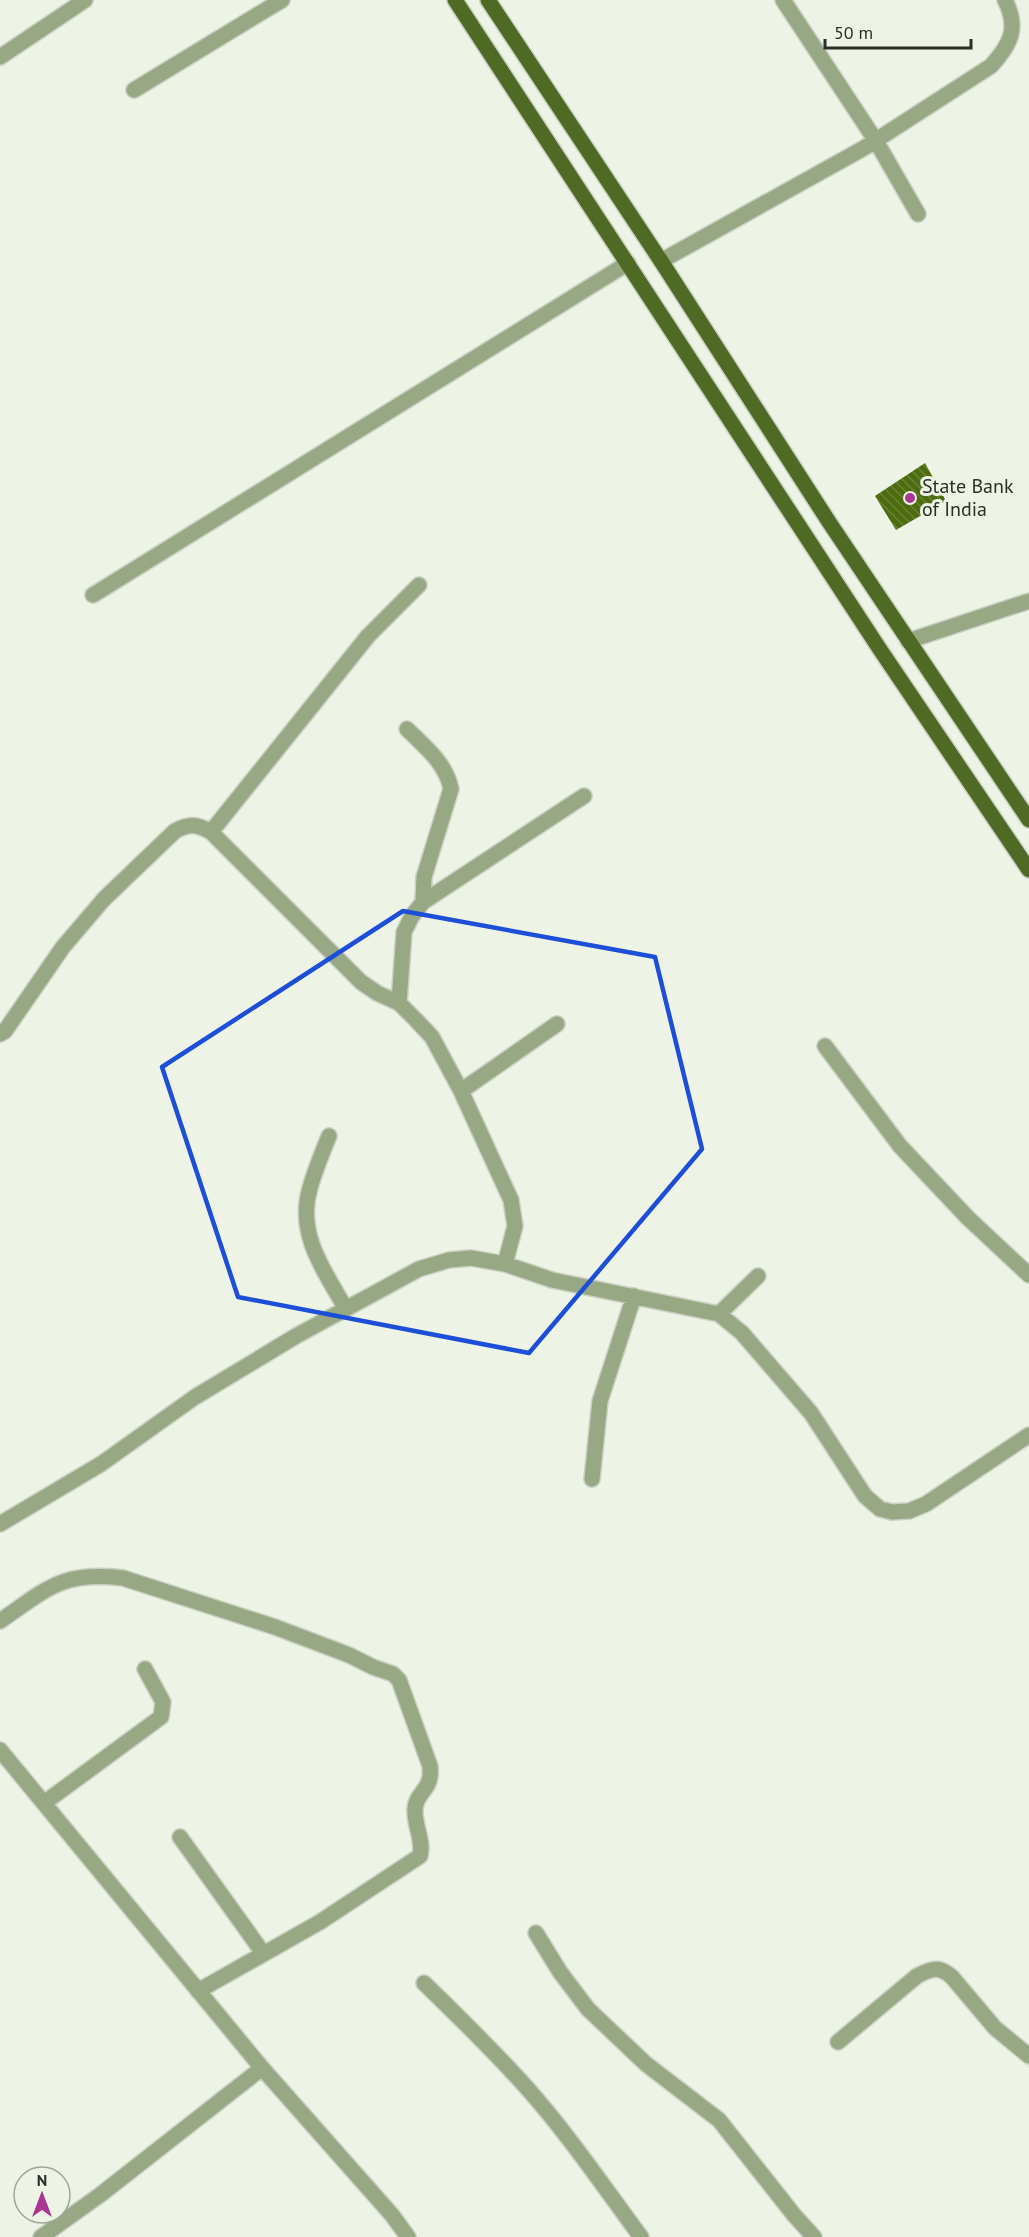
<svg xmlns="http://www.w3.org/2000/svg" width="1029" height="2237" font-family="'PT Sans',sans-serif">
	<defs>
		<pattern id="building-back-hatch" width="6" height="6" patternUnits="userSpaceOnUse" patternTransform="scale(1.5)"><rect width="6" height="6" fill="#4c6c0e"/><path d="M-1 5l2 2M0 0l6 6M5-1l2 2" fill="none" stroke="#69813a"/></pattern>
	</defs>
	<rect width="100%" height="100%" fill="#edf4e5"/>
	<path fill="url(#building-back-hatch)" d="M 925,463 L 946,501 L 896,530 L 875,496 Z"/>
	<g fill="none" stroke-linecap="round" stroke-linejoin="round">
		<g stroke="#cad1c3" stroke-width="18">
			<path id="street" d="M 783,0 L 876,141 L 918,214
				M 0,57 L 85,0
				M 134,90 L 282,0
				M 661,261 L 864,148 L 991,66 C 1011,44 1019,28 1005,0
				M 93,595 L 628,263
				M 908,641 L 1029,601
				M 407,729 C 425,747 446,763 451,789 L 424,877 L 423,902
				M 211,832 L 368,636 L 419,585
				M 399,1003 L 404,932 L 412,916 L 423,902 L 584,796
				M 0,1034 L 5,1031 L 63,947 L 104,899 L 175,831 C 190,823 197,824 211,832 L 361,982 L 377,993 L 399,1003 L 417,1021 L 432,1037 L 461,1091 L 511,1200 L 515,1226 L 505,1264
				M 825,1046 L 900,1146 L 968,1218 L 1029,1275
				M 461,1091 L 557,1024
				M 329,1136 C 322,1153 315,1170 310,1188 C 296,1234 325,1272 346,1309
				M 719,1314 L 758,1276
				M 592,1479 L 600,1401 L 634,1296
				M 0,1524 L 101,1464 L 195,1397 L 296,1336 L 419,1269 L 449,1260 L 471,1258 L 505,1264 L 552,1280 L 719,1314 L 742,1333 L 811,1413 L 865,1496 L 880,1509 L 892,1512 L 909,1511 L 926,1504 L 1029,1435
				M 0,1621 C 48,1588 62,1571 123,1578 L 275,1627 L 349,1655 L 373,1667 L 393,1674 L 399,1680 L 430,1766 C 433,1791 416,1791 415,1809 C 414,1826 424,1840 420,1856 L 320,1922 L 198,1991
				M 0,1750 L 262,2068 L 392,2215 L 408,2237
				M 44,1803 L 161,1717 L 163,1702 L 145,1669
				M 180,1837 L 263,1953
				M 536,1933 L 560,1972 L 588,2009 L 646,2064 L 719,2120 L 794,2215 L 814,2237
				M 424,1983 C 459,2017 494,2051 527,2088 C 568,2134 604,2187 641,2237
				M 838,2042 L 917,1976 C 932,1968 939,1966 952,1977 L 995,2028 L 1029,2056
				M 41,2237 L 100,2195 L 262,2068"/>
		</g>
		<g stroke="#cad1c3" stroke-width="18">
			<path id="primary" d="M 455,0 L 879,648 L 1029,870
				M 488,0 L 661,261 L 829,522 L 1029,820"/>
		</g>
		<use href="#street" stroke="#98a884" stroke-width="15"/>
		<use href="#primary" stroke="#4f6a24" stroke-width="15"/>
	</g>
	<path fill="none" stroke="#1d4ed8" stroke-width="4.5" stroke-linejoin="round" d="M 403,911 L 655,957 L 702,1149 L 529,1353 L 238,1297 L 162,1067 Z"/>
	<circle fill="#a93690" stroke="#edf4e5" stroke-width="2" cx="910" cy="498" r="6"/>
	<g text-anchor="middle" dominant-baseline="central" stroke-width="6" stroke-linejoin="round" paint-order="stroke">
		<g font-size="20" fill="#2c2f29" stroke="#edf4e5" text-anchor="start">
			<text x="922" y="486">State Bank<tspan x="922" dy="23">of India</tspan></text>
		</g>
	</g>
	<g transform="translate(42 2195)"><circle r="28" fill="#edf4e5" stroke="#a0a59a" stroke-width="1.5"/>
	<path d="M0-4.5L10 22L0 15L-10 22Z" fill="#a93690"/>
	<text y="-9" font-size="16" font-weight="bold" text-anchor="middle" fill="#2c2f29">N</text>
	</g>
	<path d="M825 39v9h146v-9" fill="none" stroke="#2c2f29" stroke-width="3"/>
	<text x="834" y="39" font-size="18" fill="#2c2f29" stroke="#edf4e5" stroke-width="4.5" paint-order="stroke">50 m</text>
</svg>
